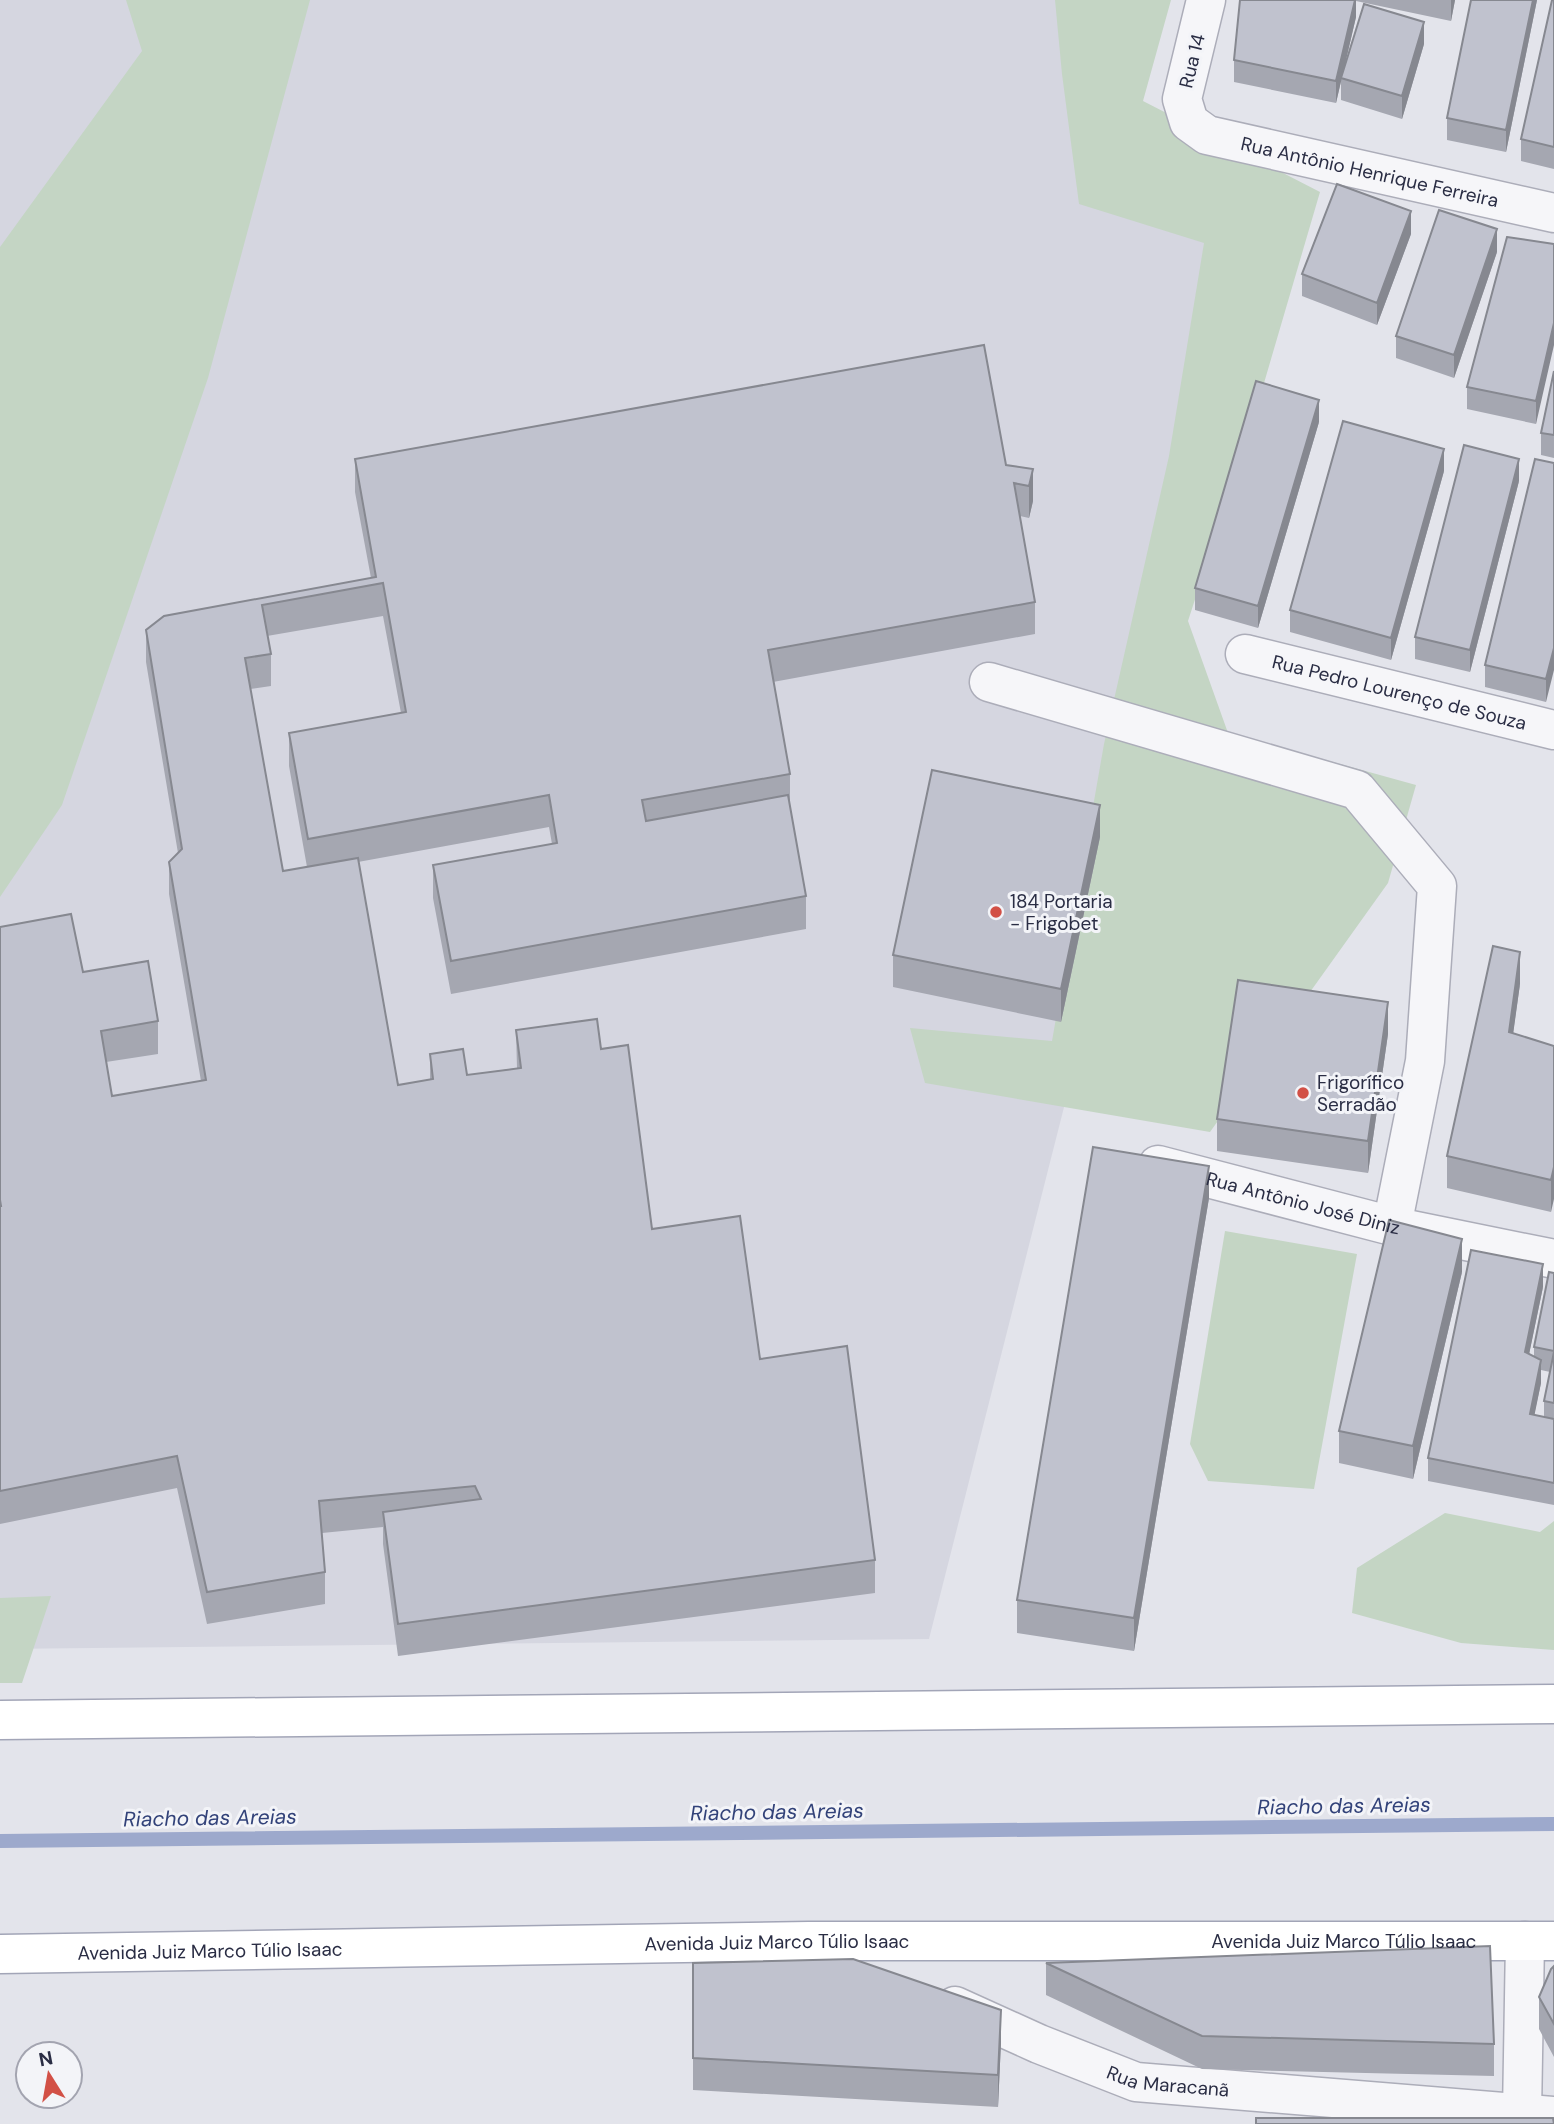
<svg xmlns="http://www.w3.org/2000/svg" width="1554" height="2124" font-family="'DM Sans',sans-serif">
	<rect width="100%" height="100%" fill="#e3e4eb"/>
	<path fill="#d5d6e0" d="M 0,0 L 1120,0 L 1069,115 L 1292,209 L 929,1639 L 0,1649 Z"/>
	<path fill="#c4d5c4" d="M 126,0 L 310,0 L 208,378 L 62,805 L 0,897 L 0,247 L 142,51 Z
		M 1055,0 L 1171,0 L 1143,101 L 1320,192 L 1252,424 L 1188,621 L 1228,733 L 1416,785 L 1388,883 L 1210,1132 L 925,1083 L 910,1028 L 1052,1041 L 1104,744 L 1169,456 L 1204,243 L 1079,204 L 1062,74 Z
		M 1225,1231 L 1357,1254 L 1314,1489 L 1208,1481 L 1190,1444 Z
		M 1445,1513 L 1540,1532 L 1554,1521 L 1554,1650 L 1461,1643 L 1352,1613 L 1357,1568 Z
		M 51,1596 L 22,1683 L 0,1683 L 0,1598 Z"/>
	<g fill="none" stroke-linecap="round" stroke-linejoin="round">
		<path stroke="#9da9cc" stroke-width="14" d="M 0,1841 L 1554,1824"/>
		<g stroke="#acadb9" stroke-width="41">
			<g id="minor">
				<path id="s1" d="M 1206,0 L 1182,99 L 1189,122 L 1207,135 L 1554,213"/>
				<path id="s2" d="M 1245,654 L 1554,730"/>
				<path d="M 989,682 L 1357,790 L 1437,886 L 1425,1061 L 1392,1226"/>
				<path id="s3" d="M 1158,1165 L 1392,1226 L 1554,1259"/>
				<path id="s4" d="M 955,2006 L 1039,2044 L 1136,2082 L 1554,2116"/>
				<path d="M 1522,2113 L 1525,1941"/>
			</g>
		</g>
		<g stroke="#a2a5b7" stroke-width="41">
			<g id="major">
				<path d="M 0,1720 L 1554,1704"/>
				<path id="s5" d="M 0,1954 L 809,1941 L 1554,1941"/>
			</g>
		</g>
		<use href="#minor" stroke="#f6f6f9" stroke-width="38"/>
		<use href="#major" stroke="#fff" stroke-width="38"/>
	</g>
	<path fill="#a5a7b1" fill-rule="evenodd" d="M 1240,0 L 1455,0 L 1451,21 L 1356,1 L 1356,17 L 1344,68 L 1424,44 L 1402,119 L 1341,100 L 1341,81 L 1336,103 L 1234,82 L 1234,60 Z
		M 1471,0 L 1537,0 L 1506,152 L 1447,140 L 1447,118 Z
		M 1554,0 L 1554,169 L 1521,161 L 1521,139 Z
		M 1411,234 L 1377,325 L 1302,296 L 1302,274 Z
		M 1554,244 L 1536,424 L 1467,409 L 1467,387 Z
		M 1497,252 L 1454,378 L 1396,358 L 1396,336 Z
		M 1554,371 L 1554,458 L 1541,455 L 1541,433 Z
		M 1319,422 L 1258,628 L 1195,610 L 1195,588 Z
		M 355,459 L 1033,469 L 1033,501 L 1029,518 L 1020,516 L 1035,602 L 1035,634 L 773,682 L 790,774 L 790,805 L 806,896 L 806,929 L 451,994 L 433,898 L 433,865 L 552,844 L 549,827 L 358,862 L 398,1085 L 430,1080 L 430,1054 L 467,1075 L 517,1068 L 516,1030 L 601,1049 L 652,1229 L 760,1359 L 875,1560 L 875,1593 L 398,1656 L 383,1544 L 383,1527 L 322,1533 L 325,1572 L 325,1604 L 207,1624 L 177,1488 L 0,1524 L 0,927 L 83,972 L 158,1021 L 158,1054 L 106,1062 L 112,1096 L 201,1081 L 169,894 L 169,862 L 178,853 L 146,662 L 146,630 L 371,578 L 355,492 ZM 383,616 L 401,713 L 289,733 L 289,766 L 307,867 L 283,871 L 250,689 L 271,686 L 271,654 L 267,636 Z
		M 1554,463 L 1546,702 L 1485,687 L 1485,665 Z
		M 1444,471 L 1391,660 L 1290,632 L 1290,610 Z
		M 1519,481 L 1470,672 L 1415,659 L 1415,637 Z
		M 1100,837 L 1061,1022 L 893,987 L 893,955 Z
		M 1520,984 L 1513,1033 L 1554,1046 L 1551,1212 L 1447,1188 L 1447,1156 Z
		M 1388,1034 L 1368,1173 L 1217,1151 L 1217,1119 Z
		M 1209,1198 L 1134,1651 L 1017,1633 L 1017,1600 Z
		M 1462,1272 L 1413,1479 L 1339,1463 L 1339,1431 Z
		M 1554,1273 L 1554,1505 L 1428,1481 L 1428,1458 L 1543,1287 L 1529,1354 L 1534,1357 L 1534,1347 ZM 1541,1370 L 1550,1372 L 1544,1401 L 1544,1417 L 1534,1415 L 1541,1383 Z
		M 693,1963 L 1001,2042 L 998,2107 L 693,2090 Z
		M 1046,1963 L 1494,2044 L 1494,2076 L 1202,2069 L 1046,1995 Z
		M 1554,1966 L 1554,2057 L 1539,2029 L 1539,1997 Z"/>
	<path fill="#868890" d="M 1355,0 L 1356,0 L 1356,17 L 1336,103 L 1336,81 Z
		M 1451,0 L 1455,0 L 1451,21 Z
		M 1533,0 L 1537,0 L 1506,152 L 1506,130 Z
		M 1424,22 L 1424,44 L 1402,119 L 1402,96 Z
		M 1411,211 L 1411,234 L 1377,325 L 1377,303 Z
		M 1497,229 L 1497,252 L 1454,378 L 1454,355 Z
		M 1554,323 L 1554,345 L 1536,424 L 1536,401 Z
		M 1319,400 L 1319,422 L 1258,628 L 1258,606 Z
		M 1444,449 L 1444,471 L 1391,660 L 1391,638 Z
		M 1519,459 L 1519,481 L 1470,672 L 1470,650 Z
		M 1033,469 L 1033,501 L 1029,518 L 1029,486 Z
		M 1554,648 L 1554,670 L 1546,702 L 1546,679 Z
		M 1100,805 L 1100,837 L 1061,1022 L 1061,989 Z
		M 1520,952 L 1520,984 L 1509,1064 L 1509,1032 Z
		M 1388,1002 L 1388,1034 L 1368,1173 L 1368,1141 Z
		M 1209,1166 L 1209,1198 L 1134,1651 L 1134,1618 Z
		M 1554,1167 L 1554,1199 L 1551,1212 L 1551,1180 Z
		M 1462,1239 L 1462,1272 L 1413,1479 L 1413,1446 Z
		M 1543,1264 L 1543,1287 L 1525,1374 L 1525,1352 Z
		M 1541,1360 L 1541,1383 L 1530,1437 L 1530,1414 Z
		M 1001,2010 L 1001,2042 L 998,2107 L 998,2075 Z"/>
	<path fill="#c0c2ce" stroke="#868890" stroke-width="2" d="M 1240,0 L 1355,0 L 1336,81 L 1234,60 Z
		M 1471,0 L 1533,0 L 1506,130 L 1447,118 Z
		M 1552,0 L 1554,0 L 1554,147 L 1521,139 Z
		M 1364,4 L 1424,22 L 1402,96 L 1341,78 Z
		M 1337,184 L 1411,211 L 1377,303 L 1302,274 Z
		M 1439,210 L 1497,229 L 1454,355 L 1396,336 Z
		M 1507,237 L 1554,244 L 1554,323 L 1536,401 L 1467,387 Z
		M 984,345 L 1006,465 L 1033,469 L 1029,486 L 1014,483 L 1035,602 L 768,650 L 790,774 L 642,800 L 646,821 L 788,795 L 806,896 L 451,961 L 433,865 L 557,843 L 549,795 L 308,839 L 289,733 L 406,712 L 383,583 L 262,605 L 271,654 L 245,658 L 283,871 L 358,858 L 398,1085 L 433,1079 L 430,1054 L 463,1049 L 467,1075 L 521,1068 L 516,1030 L 597,1019 L 601,1049 L 628,1045 L 652,1229 L 740,1216 L 760,1359 L 847,1346 L 875,1560 L 398,1624 L 383,1512 L 481,1499 L 475,1486 L 319,1501 L 325,1572 L 207,1592 L 177,1456 L 0,1491 L 0,1206 L 1,1206 L 0,1200 L 0,927 L 71,914 L 83,972 L 148,961 L 158,1021 L 101,1031 L 112,1096 L 206,1080 L 169,862 L 182,849 L 146,630 L 164,616 L 376,577 L 355,459 Z
		M 1554,371 L 1554,435 L 1541,433 Z
		M 1256,381 L 1319,400 L 1258,606 L 1195,588 Z
		M 1343,421 L 1444,449 L 1391,638 L 1290,610 Z
		M 1464,445 L 1519,459 L 1470,650 L 1415,637 Z
		M 1535,459 L 1554,463 L 1554,648 L 1546,679 L 1485,665 Z
		M 932,770 L 1100,805 L 1061,989 L 893,955 Z
		M 1493,946 L 1520,952 L 1509,1032 L 1554,1046 L 1554,1167 L 1551,1180 L 1447,1156 Z
		M 1238,980 L 1388,1002 L 1368,1141 L 1217,1119 Z
		M 1093,1147 L 1209,1166 L 1134,1618 L 1017,1600 Z
		M 1389,1220 L 1462,1239 L 1413,1446 L 1339,1431 Z
		M 1471,1250 L 1543,1264 L 1525,1352 L 1541,1360 L 1530,1414 L 1554,1419 L 1554,1483 L 1428,1458 Z
		M 1549,1272 L 1554,1273 L 1554,1351 L 1534,1347 Z
		M 1554,1352 L 1554,1403 L 1544,1401 Z
		M 1490,1946 L 1494,2044 L 1202,2036 L 1046,1963 Z
		M 853,1959 L 1001,2010 L 998,2075 L 693,2058 L 693,1963 Z
		M 1554,1966 L 1554,2024 L 1539,1997 L 1551,1969 Z
		M 1256,2118 L 1553,2118 L 1554,2124 L 1256,2124 Z"/>
	<g fill="#d25046" stroke="#f3f4f8" stroke-width="2.5">
		<circle cx="996" cy="912" r="7"/>
		<circle cx="1303" cy="1093" r="7"/>
	</g>
	<g text-anchor="middle" dominant-baseline="central" stroke-width="6" stroke-linejoin="round" paint-order="stroke">
		<g font-size="19" fill="#2a2d44" stroke="#f3f4f8">
			<text transform="translate(1192 61) rotate(-76)">Rua 14</text>
			<text stroke="none"><textPath href="#s1" startOffset="315">Rua Antônio Henrique Ferreira</textPath></text>
			<text stroke="none"><textPath href="#s2" startOffset="159">Rua Pedro Lourenço de Souza</textPath></text>
			<text stroke="none"><textPath href="#s3" startOffset="150">Rua Antônio José Diniz</textPath></text>
			<text stroke="none"><textPath href="#s5" startOffset="1344">Avenida Juiz Marco Túlio Isaac</textPath></text>
			<text stroke="none"><textPath href="#s5" startOffset="777">Avenida Juiz Marco Túlio Isaac</textPath></text>
			<text stroke="none"><textPath href="#s5" startOffset="210">Avenida Juiz Marco Túlio Isaac</textPath></text>
			<text stroke="none"><textPath href="#s4" startOffset="228">Rua Maracanã</textPath></text>
		</g>
		<g font-size="19" fill="#2a2d44" stroke="#f3f4f8" text-anchor="start">
			<text x="1010" y="901">184 Portaria<tspan x="1010" dy="22">- Frigobet</tspan></text>
			<text x="1317" y="1082">Frigorífico<tspan x="1317" dy="22">Serradão</tspan></text>
		</g>
		<g font-size="21" font-style="italic" fill="#324279" stroke="#f3f4f8">
			<text transform="translate(1344 1806) rotate(-1)">Riacho das Areias</text>
			<text transform="translate(777 1812) rotate(-1)">Riacho das Areias</text>
			<text transform="translate(210 1818) rotate(-1)">Riacho das Areias</text>
		</g>
	</g>
	<g transform="translate(49 2075) rotate(349)"><circle r="33" fill="#f3f4f8" stroke="#a3a4b0" stroke-width="2"/>
	<path d="M0-5L12 26L0 18L-12 26Z" fill="#d25046"/>
	<text y="-10" font-size="19" font-weight="bold" text-anchor="middle" fill="#2a2d44">N</text>
	</g>
</svg>
